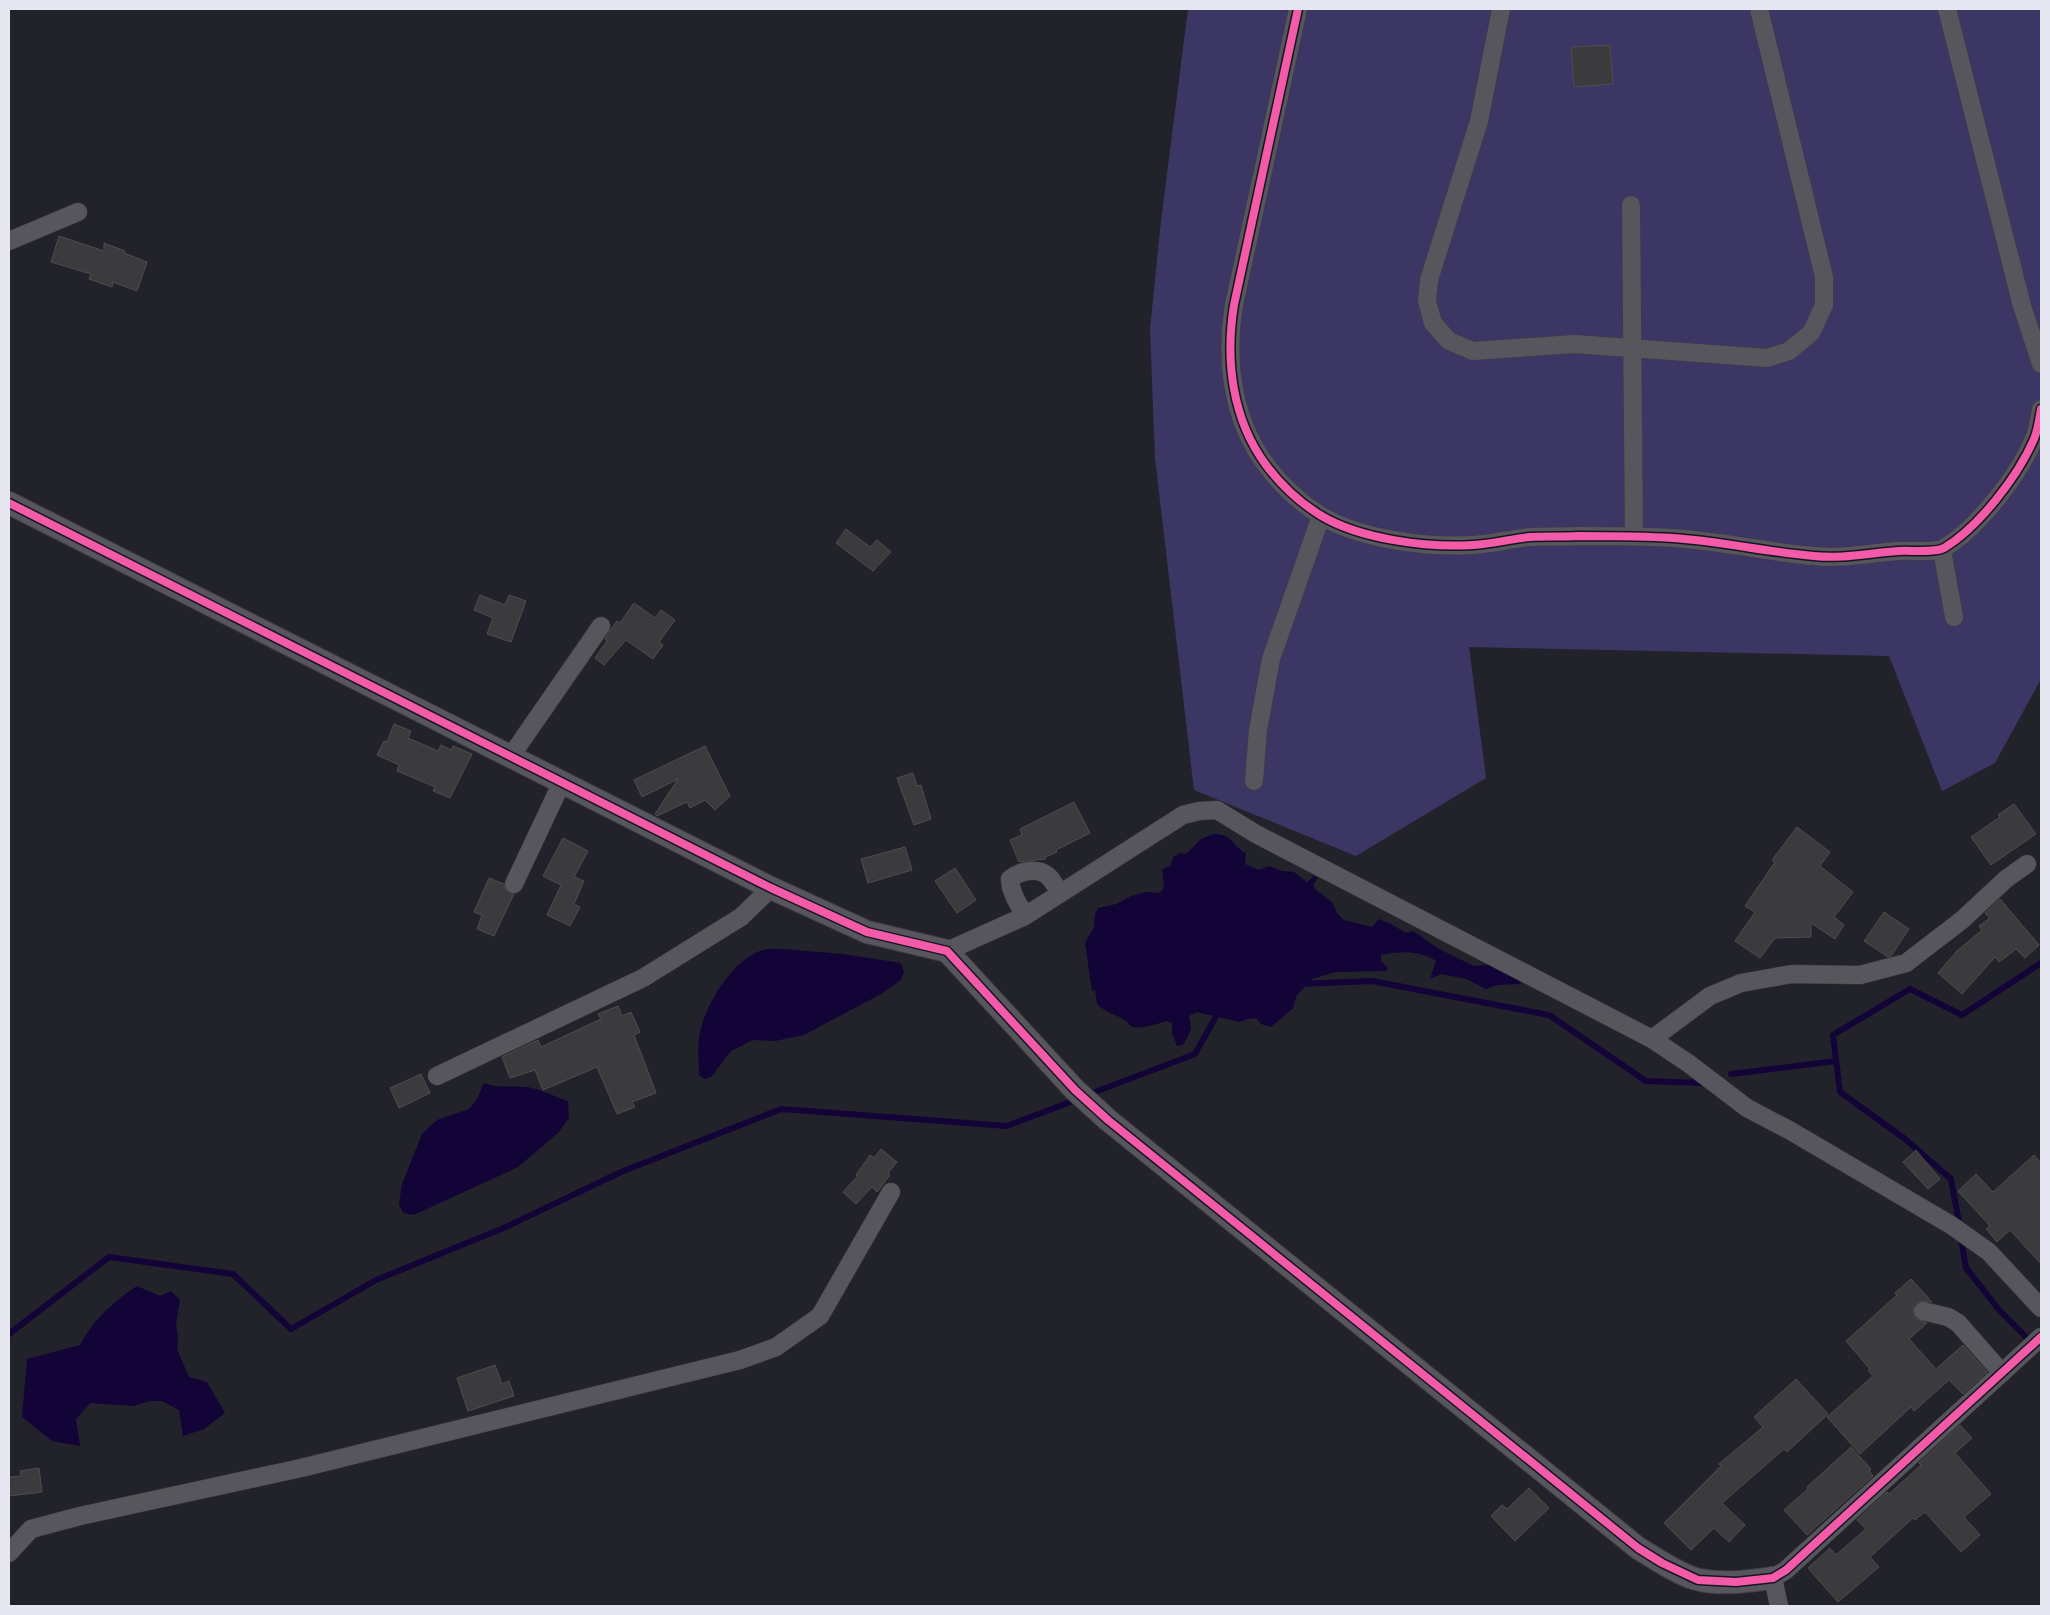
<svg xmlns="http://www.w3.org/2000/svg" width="2050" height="1615" font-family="'DejaVu Sans',sans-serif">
	<rect width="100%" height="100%" fill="#22222a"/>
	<path fill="#3c3665" d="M 1188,9 L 2041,9 L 2041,679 L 1995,763 L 1942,791 L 1889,656 L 1469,647 L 1486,778 L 1356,856 L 1194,790 L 1155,458 L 1150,329 L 1161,221 Z"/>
	<path fill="#130437" d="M 1213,834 C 1233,833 1231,846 1246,853 L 1245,864 L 1259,870 L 1269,866 L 1282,871 L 1294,872 L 1307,882 L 1314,876 L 1318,878 L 1313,885 L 1316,890 L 1332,902 L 1338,914 L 1344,920 L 1372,927 L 1379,919 L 1391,924 L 1406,933 L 1413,931 L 1439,949 L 1474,966 L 1496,964 L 1524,976 L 1520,984 L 1498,985 L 1486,989 L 1466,979 L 1441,974 L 1430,979 L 1436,961 C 1420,950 1398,951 1381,955 L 1381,961 L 1388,968 L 1386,971 L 1335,972 L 1312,979 L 1297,995 L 1293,1008 L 1271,1027 L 1261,1024 L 1256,1018 L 1247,1019 L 1240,1022 L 1197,1012 L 1189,1016 L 1191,1029 L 1184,1044 L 1177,1046 L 1172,1033 L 1172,1023 L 1166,1021 C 1158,1024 1142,1029 1134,1027 C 1130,1027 1129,1023 1125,1020 C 1115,1014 1105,1012 1097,1004 L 1095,990 L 1092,991 L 1085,943 L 1094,927 L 1095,914 L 1098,908 L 1116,904 L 1131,896 L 1146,892 L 1160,893 L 1164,887 L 1162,869 L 1170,866 L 1174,856 L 1180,853 L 1186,854 L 1201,839 Z
		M 783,949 L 843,954 L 901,963 L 904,972 L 901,980 L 881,994 L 804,1035 L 775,1041 L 753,1040 L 731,1051 L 711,1077 L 704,1079 L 699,1075 C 699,1061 697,1046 700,1032 C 706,1004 732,961 760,951 C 767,948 776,949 783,949 Z
		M 484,1083 C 499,1089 512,1085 527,1087 C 540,1089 555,1097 568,1101 L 569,1118 L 558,1133 L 518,1167 L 414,1215 L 403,1213 L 399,1204 L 402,1184 L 422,1134 L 437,1120 L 469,1109 L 477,1099 Z
		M 137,1286 L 160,1296 L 171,1291 L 180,1300 L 176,1324 L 178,1337 L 177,1349 L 189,1377 L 207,1382 L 225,1413 L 204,1429 L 183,1436 L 179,1410 L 162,1401 L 150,1401 L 133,1406 L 90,1403 L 76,1419 L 80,1446 L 52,1441 L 22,1417 L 27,1359 L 80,1345 C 93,1320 114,1301 137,1286 Z"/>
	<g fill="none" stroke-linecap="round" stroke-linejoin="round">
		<path stroke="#130437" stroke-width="6" d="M 1299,984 L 1372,981 L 1549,1015 L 1646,1081 L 1701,1083
			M 1731,1074 L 1836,1061
			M 1087,1095 L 1195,1054 L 1219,1011
			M 1960,1228 L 1951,1179 L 1905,1139 L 1840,1092 L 1833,1035 L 1910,989 L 1962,1015 L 2041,963
			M 1961,1238 L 1966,1268 L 2000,1311 L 2028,1339
			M 9,1334 L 109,1257 L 233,1274 L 291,1329 L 376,1280 L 506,1227 L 621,1172 L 781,1109 L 1007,1126 L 1078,1099"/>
	</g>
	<path fill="#3b3a3c" stroke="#4e4d4f" d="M 1610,45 L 1613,84 L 1574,87 L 1571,47 Z
		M 59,236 L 104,251 L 104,243 L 125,251 L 124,253 L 147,262 L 137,291 L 113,282 L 112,287 L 89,279 L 91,274 L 51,262 Z
		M 846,529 L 870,547 L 877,540 L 891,552 L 873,571 L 836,543 Z
		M 480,595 L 505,605 L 509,595 L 526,601 L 511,642 L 487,634 L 493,618 L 474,610 Z
		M 634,603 L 655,618 L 661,610 L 675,620 L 659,642 L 663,645 L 653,659 L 626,640 L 604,665 L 595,658 L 607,641 L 605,639 L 611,629 L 617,621 L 620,623 Z
		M 394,724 L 411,731 L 408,738 L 438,751 L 441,745 L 451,750 L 453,746 L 472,754 L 450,798 L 433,791 L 435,787 L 397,771 L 399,765 L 377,755 L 384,741 L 387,742 Z
		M 705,746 L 730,796 L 715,810 L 705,800 L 690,808 L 687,802 L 657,816 L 655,814 L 678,779 L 642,797 L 634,780 Z
		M 913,773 L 917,786 L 921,785 L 931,819 L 914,825 L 897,778 Z
		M 1074,802 L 1090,833 L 1056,850 L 1057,852 L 1045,857 L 1045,859 L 1019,862 L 1010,840 L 1022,835 L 1020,829 Z
		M 2014,804 L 2036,834 L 1991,865 L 1971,837 L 2000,817 L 1998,815 Z
		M 1797,827 L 1830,852 L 1820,866 L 1853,892 L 1834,917 L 1844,925 L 1835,939 L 1811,923 L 1811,937 L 1775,938 L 1760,958 L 1735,941 L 1755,912 L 1745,906 L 1775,862 L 1772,860 Z
		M 563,838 L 588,851 L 574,877 L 584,881 L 574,904 L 580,907 L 570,926 L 547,915 L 561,885 L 543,876 Z
		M 905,847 L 912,870 L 868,883 L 861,859 Z
		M 955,868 L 976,900 L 957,913 L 935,881 Z
		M 489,878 L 504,884 L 506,890 L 514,894 L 494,936 L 477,929 L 482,915 L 474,912 Z
		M 2000,899 L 2039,945 L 2025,958 L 2016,949 L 1999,962 L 1995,957 L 1962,994 L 1938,973 L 1957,951 L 1982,930 L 1979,926 L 1990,918 L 1985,913 Z
		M 1884,912 L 1909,929 L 1891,956 L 1888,957 L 1864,941 Z
		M 618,1006 L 622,1016 L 631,1012 L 640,1032 L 634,1035 L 656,1093 L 632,1102 L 635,1107 L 617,1114 L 597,1067 L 543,1090 L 535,1070 L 510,1078 L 502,1057 L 538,1040 L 541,1047 L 601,1019 L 598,1014 Z
		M 421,1074 L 430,1093 L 399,1108 L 390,1088 Z
		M 881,1149 L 897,1162 L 888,1173 L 890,1175 L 877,1192 L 872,1187 L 856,1204 L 843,1192 L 858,1176 L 856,1175 L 870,1155 L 874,1158 Z
		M 1916,1150 L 1940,1179 L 1928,1189 L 1903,1162 Z
		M 2034,1155 L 2041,1163 L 2041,1264 L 2010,1230 L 1997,1242 L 1986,1229 L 1990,1226 L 1958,1191 L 1976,1174 L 1993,1192 Z
		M 1911,1279 L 1932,1302 L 1920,1301 L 1915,1304 L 1913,1309 L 1915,1318 L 1927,1323 L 1909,1339 L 1936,1369 L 1963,1345 L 1987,1372 L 1963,1394 L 1949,1380 L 1914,1411 L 1911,1407 L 1860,1454 L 1827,1417 L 1873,1376 L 1868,1370 L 1870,1369 L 1846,1341 L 1897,1295 L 1895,1293 Z
		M 495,1365 L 502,1384 L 509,1381 L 514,1396 L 468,1411 L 457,1378 Z
		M 1796,1379 L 1828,1414 L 1787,1452 L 1784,1449 L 1722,1503 L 1745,1525 L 1729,1542 L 1714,1528 L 1691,1550 L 1664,1523 L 1721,1466 L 1719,1464 L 1763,1427 L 1754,1417 Z
		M 1960,1425 L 1972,1438 L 1955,1453 L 1991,1494 L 1964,1517 L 1980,1535 L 1961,1552 L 1925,1512 L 1915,1520 L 1913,1518 L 1870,1557 L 1879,1567 L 1838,1602 L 1808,1568 L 1830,1548 L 1836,1555 L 1866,1529 L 1857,1520 L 1887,1492 L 1889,1494 L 1921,1465 L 1919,1463 Z
		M 1851,1447 L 1871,1469 L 1869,1471 L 1873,1476 L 1807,1535 L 1784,1510 L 1808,1489 L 1807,1487 Z
		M 39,1468 L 42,1492 L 9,1496 L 9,1477 L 21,1476 L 20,1471 Z
		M 1529,1488 L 1549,1508 L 1515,1541 L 1491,1516 L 1502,1505 L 1507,1509 Z"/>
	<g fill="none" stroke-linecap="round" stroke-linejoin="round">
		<g stroke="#3c3c42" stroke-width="19">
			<path id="minor" d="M 1298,9 L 1234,305 C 1225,360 1232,419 1266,465 C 1281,485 1299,502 1320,515 C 1359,539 1427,548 1473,545 C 1492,544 1511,539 1530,537 C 1546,536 1562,537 1578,536 C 1610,536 1641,536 1673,538 C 1720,541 1766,552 1814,556 C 1842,559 1869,553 1898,551 C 1909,550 1935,553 1944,548 C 1979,527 2018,476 2034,439 C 2038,430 2039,419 2041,409
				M 1501,9 L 1479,121 L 1429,280 L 1427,301 L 1433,323 L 1449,341 L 1473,351 L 1575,344 L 1767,358 L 1789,351 L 1811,333 L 1824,305 L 1824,277 L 1759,9
				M 1947,9 L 2022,306 L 2041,364
				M 1631,205 L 1634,535
				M 9,241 L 78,212
				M 1942,550 L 1954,617
				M 511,756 L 601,626
				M 1254,781 L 1258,730 L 1271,659 L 1321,516
				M 514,884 L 562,782
				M 1025,916 L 1015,898 L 1011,887 L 1010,879 C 1020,871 1037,867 1048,876 C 1053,880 1056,888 1060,893
				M 947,951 L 1025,916 L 1183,815 L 1199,811 L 1217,810 L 1256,834 L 1652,1039 L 1688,1063 L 1747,1108 L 1789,1130 L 1951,1225 L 1989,1252 L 2041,1308
				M 1652,1039 L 1710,996 L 1741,983 L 1792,974 L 1860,975 L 1906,963 L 1962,920 L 2006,879 L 2027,864
				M 437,1076 L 643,978 L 741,917 L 771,888
				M 1923,1311 L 1948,1317 L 1958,1323 L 2002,1373
				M 9,1553 L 31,1529 L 80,1516 L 301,1468 L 740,1360 L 776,1347 L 820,1316 L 891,1192
				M 1779,1606 L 1773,1578 L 1786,1570 L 2041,1337"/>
		</g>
		<g stroke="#3c3c42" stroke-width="24">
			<path id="tertiary" d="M 9,503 L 771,888 L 867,932 L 947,951 L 1075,1090 L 1108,1120 L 1638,1548 C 1653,1557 1682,1577 1700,1580 C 1724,1585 1749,1581 1773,1578"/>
		</g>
		<use href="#minor" stroke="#56565c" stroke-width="18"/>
		<use href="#tertiary" stroke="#56565c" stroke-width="22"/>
		<g stroke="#161523" stroke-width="11">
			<path id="cycleway" d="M 1298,9 L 1234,305 C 1225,360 1232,419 1266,465 C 1281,485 1299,502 1320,515 C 1359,539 1427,548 1473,545 C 1492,544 1511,539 1530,537 C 1546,536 1562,537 1578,536 C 1610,536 1641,536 1673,538 C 1720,541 1766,552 1814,556 C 1842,559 1869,553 1898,551 C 1909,550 1935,553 1944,548 C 1979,527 2018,476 2034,439 C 2038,430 2039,419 2041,409
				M 9,503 L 771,888 L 867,932 L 947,951 L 1075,1090 L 1108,1120 L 1638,1548 L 1662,1563 L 1698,1580 L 1736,1582 L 1773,1578 L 1786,1570 L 2041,1337"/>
		</g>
		<use href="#cycleway" stroke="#f35aa7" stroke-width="8"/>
	</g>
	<rect width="2050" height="1615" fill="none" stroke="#e7e7f1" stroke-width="20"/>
</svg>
